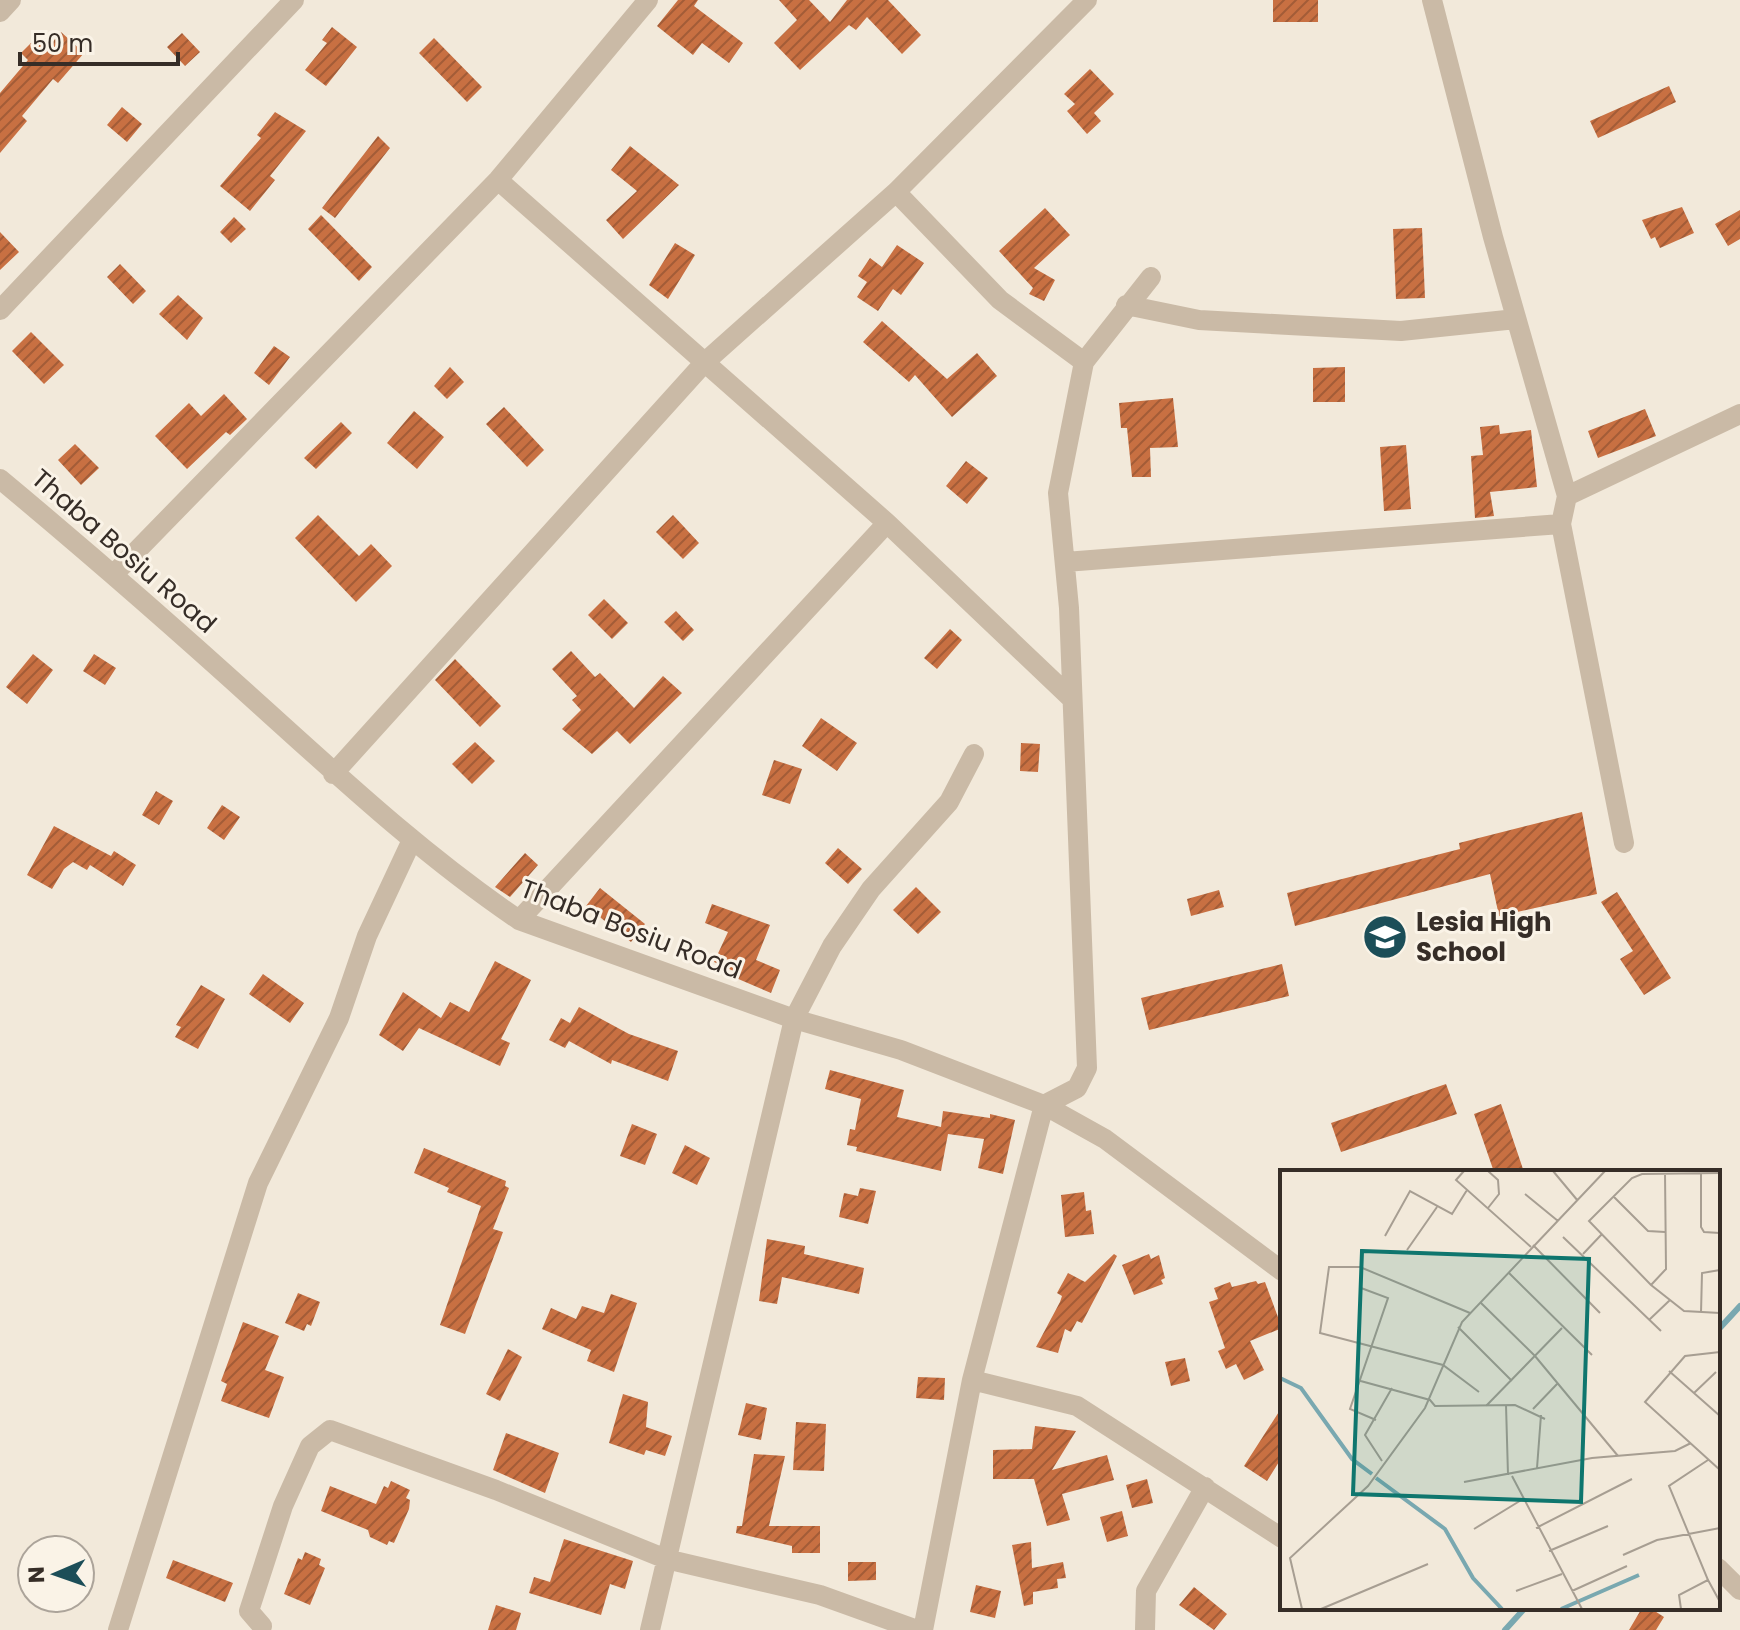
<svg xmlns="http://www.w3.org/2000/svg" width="1740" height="1630" font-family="Poppins,sans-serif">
	<defs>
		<pattern id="building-hatch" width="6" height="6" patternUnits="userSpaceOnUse" patternTransform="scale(2)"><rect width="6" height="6" fill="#c87042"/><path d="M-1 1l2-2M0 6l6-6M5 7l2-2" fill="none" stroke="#a35c37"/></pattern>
	</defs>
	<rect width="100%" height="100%" fill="#f2e9da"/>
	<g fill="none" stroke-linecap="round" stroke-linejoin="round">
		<path stroke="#79a8b0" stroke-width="6" d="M 1718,1330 L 1740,1306
			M 1505,1630 L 1525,1608"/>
	</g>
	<path fill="url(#building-hatch)" d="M 678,0 L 698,0 L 694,6 L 743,43 L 729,63 L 702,43 L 693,55 L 657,26 Z
		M 779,0 L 809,0 L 830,22 L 847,0 L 888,0 L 921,35 L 902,54 L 867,17 L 856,30 L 849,25 L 800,70 L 774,43 L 797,20 Z
		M 1273,0 L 1318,0 L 1318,22 L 1273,22 Z
		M 332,27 L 357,47 L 326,86 L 305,70 L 327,43 L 322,40 Z
		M 61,32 L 84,53 L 58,83 L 53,79 L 22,116 L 27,121 L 0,153 L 0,93 L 28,60 L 21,53 L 40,34 L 50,45 Z
		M 182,33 L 200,52 L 185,66 L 167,47 Z
		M 434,38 L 482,87 L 467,102 L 419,53 Z
		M 1090,69 L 1114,94 L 1094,113 L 1101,121 L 1087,134 L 1067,111 L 1075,104 L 1064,94 Z
		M 1669,86 L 1676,102 L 1598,138 L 1590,121 Z
		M 122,107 L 142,124 L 127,142 L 107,125 Z
		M 275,112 L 306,131 L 270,176 L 275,180 L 250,211 L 220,186 L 261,138 L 257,135 Z
		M 378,136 L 390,148 L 335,218 L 322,208 Z
		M 630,146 L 679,185 L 623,239 L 606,220 L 637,191 L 611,170 Z
		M 1682,207 L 1694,233 L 1660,248 L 1655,237 L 1651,239 L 1642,220 Z
		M 1045,208 L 1070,235 L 1034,268 L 1055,280 L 1044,301 L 1029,294 L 1033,288 L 999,251 Z
		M 1740,210 L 1740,239 L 1728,246 L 1715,224 Z
		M 321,215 L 372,267 L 359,281 L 308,229 Z
		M 234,217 L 246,229 L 231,243 L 220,232 Z
		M 1422,228 L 1425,298 L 1396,299 L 1393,229 Z
		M 0,232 L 19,252 L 0,270 Z
		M 675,243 L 695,255 L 668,299 L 649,285 Z
		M 897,245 L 924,263 L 901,295 L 893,289 L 878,311 L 857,297 L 867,282 L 858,276 L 870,258 L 882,267 Z
		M 120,264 L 146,291 L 133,304 L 107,277 Z
		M 178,295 L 203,318 L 187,340 L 159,314 Z
		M 882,321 L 947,379 L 977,353 L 997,376 L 952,417 L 915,375 L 909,382 L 863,342 Z
		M 31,332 L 64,365 L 44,384 L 12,351 Z
		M 274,346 L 290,357 L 269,385 L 254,373 Z
		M 450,367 L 464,382 L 447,399 L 434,386 Z
		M 1345,367 L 1345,402 L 1313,402 L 1313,368 Z
		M 224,394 L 247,419 L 230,435 L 226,432 L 187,469 L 155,436 L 189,403 L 201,416 Z
		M 1173,398 L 1178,447 L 1150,448 L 1151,477 L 1132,477 L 1127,428 L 1121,428 L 1119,403 Z
		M 504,407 L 544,450 L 527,467 L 486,424 Z
		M 1645,409 L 1656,436 L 1598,458 L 1588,431 Z
		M 414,411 L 444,437 L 417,469 L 387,443 Z
		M 341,422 L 352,433 L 316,469 L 304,458 Z
		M 1499,425 L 1500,434 L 1531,430 L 1537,487 L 1490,492 L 1494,516 L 1475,518 L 1471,456 L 1483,455 L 1480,427 Z
		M 75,444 L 99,468 L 81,485 L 58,460 Z
		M 1406,445 L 1411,509 L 1384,511 L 1380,447 Z
		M 966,461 L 988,478 L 967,504 L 946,486 Z
		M 318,515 L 359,556 L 371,544 L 392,566 L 356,602 L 295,538 Z
		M 673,515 L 699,543 L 683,559 L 656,532 Z
		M 604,599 L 628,623 L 612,639 L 588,615 Z
		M 676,611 L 694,630 L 683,641 L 664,622 Z
		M 950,629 L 962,640 L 937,669 L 924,658 Z
		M 571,651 L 595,677 L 600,673 L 634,708 L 663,676 L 682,693 L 630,744 L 617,731 L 592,754 L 562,729 L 581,710 L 572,700 L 577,696 L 552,669 Z
		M 33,654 L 53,670 L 27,704 L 6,687 Z
		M 94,654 L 116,668 L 105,685 L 83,671 Z
		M 455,659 L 501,706 L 480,727 L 435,680 Z
		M 821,718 L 857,743 L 837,771 L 802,746 Z
		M 475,742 L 495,761 L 472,784 L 452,764 Z
		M 1021,743 L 1040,744 L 1038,772 L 1020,771 Z
		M 774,760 L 802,769 L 790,804 L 762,795 Z
		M 156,791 L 173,801 L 159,825 L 142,815 Z
		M 222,805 L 240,817 L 224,840 L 207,828 Z
		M 1582,812 L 1597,894 L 1499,916 L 1490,874 L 1295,926 L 1287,893 L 1460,849 L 1459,843 Z
		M 54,826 L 111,856 L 114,851 L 136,865 L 123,886 L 90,865 L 87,870 L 73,862 L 64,869 L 52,889 L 27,875 Z
		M 838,848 L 862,869 L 848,884 L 825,863 Z
		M 525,853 L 538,865 L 510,897 L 495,887 Z
		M 916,887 L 941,912 L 918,934 L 893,910 Z
		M 600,888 L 645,924 L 631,942 L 586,906 Z
		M 1219,890 L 1224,907 L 1191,916 L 1187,899 Z
		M 1617,892 L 1671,978 L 1644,995 L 1620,959 L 1633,951 L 1601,902 Z
		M 712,904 L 770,925 L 756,960 L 780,970 L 771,993 L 736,978 L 738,973 L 714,962 L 728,932 L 705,923 Z
		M 495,961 L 531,980 L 501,1039 L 510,1043 L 500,1066 L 419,1028 L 403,1051 L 379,1035 L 403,992 L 441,1018 L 450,1002 L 469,1012 Z
		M 1282,964 L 1289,996 L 1149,1030 L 1141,998 Z
		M 263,974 L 304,1003 L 290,1023 L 249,994 Z
		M 201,985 L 225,999 L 198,1049 L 175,1037 L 181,1027 L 176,1025 Z
		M 579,1007 L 629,1034 L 678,1051 L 668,1081 L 612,1060 L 611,1064 L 569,1041 L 565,1048 L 549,1040 L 561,1018 L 570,1023 Z
		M 830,1070 L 904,1090 L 897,1117 L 941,1127 L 943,1111 L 990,1118 L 990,1114 L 1015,1120 L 1003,1174 L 978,1168 L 984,1139 L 948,1134 L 941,1171 L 856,1151 L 857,1147 L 847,1145 L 850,1129 L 855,1130 L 861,1099 L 825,1089 Z
		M 1446,1084 L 1457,1114 L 1341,1152 L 1331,1123 Z
		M 1501,1104 L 1524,1172 L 1494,1172 L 1474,1114 Z
		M 632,1124 L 657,1134 L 645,1165 L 620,1156 Z
		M 685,1145 L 710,1158 L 697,1185 L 672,1173 Z
		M 424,1148 L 506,1181 L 505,1186 L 509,1188 L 493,1229 L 503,1232 L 465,1334 L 440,1325 L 481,1206 L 447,1192 L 449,1188 L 414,1173 Z
		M 860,1188 L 876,1191 L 868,1224 L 839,1217 L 844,1193 L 858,1196 Z
		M 1084,1192 L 1086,1211 L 1091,1210 L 1094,1234 L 1065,1237 L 1061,1195 Z
		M 767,1239 L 805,1246 L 804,1254 L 864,1268 L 859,1294 L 782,1277 L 777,1304 L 759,1301 Z
		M 1114,1254 L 1117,1256 L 1082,1323 L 1077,1321 L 1071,1332 L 1065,1329 L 1058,1353 L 1036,1347 L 1060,1302 L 1062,1296 L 1057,1293 L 1068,1273 L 1085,1282 Z
		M 1149,1254 L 1151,1259 L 1159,1255 L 1165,1278 L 1161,1280 L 1163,1284 L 1134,1295 L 1122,1265 Z
		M 1256,1281 L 1258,1284 L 1265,1282 L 1282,1328 L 1250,1341 L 1264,1370 L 1244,1380 L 1236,1364 L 1226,1369 L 1218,1351 L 1225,1348 L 1209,1302 L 1218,1299 L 1214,1288 L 1230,1282 L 1232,1287 Z
		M 298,1293 L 320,1302 L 311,1326 L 307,1324 L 304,1331 L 285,1323 Z
		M 611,1294 L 637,1303 L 614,1372 L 587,1361 L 591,1350 L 542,1329 L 551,1308 L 576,1319 L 582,1306 L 604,1313 Z
		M 243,1322 L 279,1336 L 265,1370 L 284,1377 L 269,1418 L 221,1401 L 227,1384 L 221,1381 Z
		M 508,1349 L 522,1357 L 500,1401 L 486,1394 Z
		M 1185,1358 L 1190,1381 L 1171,1386 L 1165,1362 Z
		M 918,1377 L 945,1378 L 944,1400 L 916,1398 Z
		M 623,1394 L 648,1402 L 646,1427 L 672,1436 L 665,1456 L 646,1450 L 644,1455 L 609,1443 Z
		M 746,1403 L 767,1408 L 761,1440 L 738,1435 Z
		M 1282,1407 L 1282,1457 L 1267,1481 L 1244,1466 Z
		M 796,1422 L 826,1424 L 824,1471 L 793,1470 Z
		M 1035,1426 L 1076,1431 L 1052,1470 L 1107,1455 L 1114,1480 L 1062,1494 L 1070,1520 L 1047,1526 L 1034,1479 L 993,1479 L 993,1450 L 1032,1449 Z
		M 506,1433 L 559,1453 L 545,1493 L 493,1470 Z
		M 754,1454 L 785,1456 L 769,1526 L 820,1526 L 820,1553 L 792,1553 L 792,1546 L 736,1533 L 737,1526 L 742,1526 Z
		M 1147,1479 L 1153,1503 L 1132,1508 L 1126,1485 Z
		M 391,1481 L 410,1490 L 406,1498 L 410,1500 L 409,1509 L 394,1543 L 389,1541 L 387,1545 L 370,1537 L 368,1530 L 321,1511 L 330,1486 L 376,1504 L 384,1486 L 388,1488 Z
		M 1122,1511 L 1128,1536 L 1107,1542 L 1100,1517 Z
		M 564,1539 L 633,1561 L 625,1589 L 610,1584 L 601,1615 L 529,1593 L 534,1577 L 550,1582 Z
		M 1031,1542 L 1032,1568 L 1063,1562 L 1066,1578 L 1057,1579 L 1058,1588 L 1033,1592 L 1033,1604 L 1024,1606 L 1012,1545 Z
		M 305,1552 L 321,1559 L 319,1565 L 325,1568 L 310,1605 L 284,1594 L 298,1558 L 302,1560 Z
		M 173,1560 L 233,1583 L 225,1602 L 166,1578 Z
		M 848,1562 L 876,1562 L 876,1580 L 848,1581 Z
		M 976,1585 L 1001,1591 L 995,1618 L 970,1612 Z
		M 1194,1587 L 1227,1614 L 1214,1630 L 1179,1605 Z
		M 496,1605 L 521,1613 L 516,1630 L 488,1630 Z
		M 1642,1608 L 1650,1608 L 1664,1617 L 1656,1630 L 1629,1630 Z"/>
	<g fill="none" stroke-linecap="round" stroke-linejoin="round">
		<path stroke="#cabaa6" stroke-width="20" d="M 1432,0 L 1493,237 L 1567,496 L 1561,524 L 1624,843
			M 0,12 L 11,0
			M 498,180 L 887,523 L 1072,699
			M 896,192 L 1000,300 L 1084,362
			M 1126,305 L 1199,320 L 1401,331 L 1516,319
			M 0,310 L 294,0
			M 0,479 C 89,553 176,629 262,707 C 345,782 426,857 519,920 L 794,1019 L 901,1050 L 1044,1105 L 1105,1139 L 1282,1271
			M 1567,496 L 1740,414
			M 1065,562 L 1561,524
			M 114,574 L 498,180 L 648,0
			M 333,774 L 705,362 L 896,192 L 1087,0
			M 519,920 L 887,523
			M 972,1380 L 1077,1406 L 1282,1538
			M 1718,1568 L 1740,1590
			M 262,1626 L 249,1611 L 283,1506 L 310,1446 L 330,1430 L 496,1490 L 666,1559 L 820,1595 L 917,1630
			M 118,1630 L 258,1183 L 339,1018 L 367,936 L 412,840
			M 650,1630 L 794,1019 L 832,946 L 871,889 L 949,802 L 974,754
			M 923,1630 L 972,1380 L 1044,1105 L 1077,1088 L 1087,1068 L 1069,608 L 1058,493 L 1084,362 L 1151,277
			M 1145,1630 L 1146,1591 L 1205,1487"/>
	</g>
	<defs>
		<g id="school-disc" transform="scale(2.3)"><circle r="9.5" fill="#1c4e58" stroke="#faf3e7"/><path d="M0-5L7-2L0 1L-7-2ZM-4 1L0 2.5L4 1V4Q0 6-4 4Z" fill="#fff"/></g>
	</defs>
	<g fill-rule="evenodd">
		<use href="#school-disc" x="1385" y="937"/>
	</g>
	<g text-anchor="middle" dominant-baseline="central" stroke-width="6" stroke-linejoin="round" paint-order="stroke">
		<g font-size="26" fill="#362d27" stroke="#faf3e7">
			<text transform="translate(124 551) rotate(41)">Thaba Bosiu Road</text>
			<text transform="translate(631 929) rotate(21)">Thaba Bosiu Road</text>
		</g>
		<g font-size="26" font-weight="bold" fill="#362d27" stroke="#faf3e7" text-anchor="start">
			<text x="1416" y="922">Lesia High<tspan x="1416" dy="30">School</tspan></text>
		</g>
	</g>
	<g transform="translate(1280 1170)">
		<rect width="440" height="440" fill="#f2e9da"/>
		<path fill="none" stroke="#79a8b0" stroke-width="4" d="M 0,208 L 21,218 L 72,289 L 92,304M 96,308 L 165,359 L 193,408 L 222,439M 281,439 L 359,405"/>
		<path fill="none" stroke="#a79e92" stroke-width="2" d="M 184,1 L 176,10 L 251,77M 208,1 L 218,10 L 219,24 L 208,38M 273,1 L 298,31M 421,3 L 421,57 L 424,62 L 440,63M 440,3 L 362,4 L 352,8 L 309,51 L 371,115 L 404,141 L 440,143M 245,24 L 278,51M 334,27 L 368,61 L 385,62M 105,66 L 130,21 L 172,44 L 187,20M 283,67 L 381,161M 253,75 L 320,143M 127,80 L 157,37M 303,84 L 322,64M 229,103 L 312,185M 371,115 L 386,99 L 385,3M 81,118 L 108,128 L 70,239 L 96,250M 200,132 L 255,186 L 338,286M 190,143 L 80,97 L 49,97 L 40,163 L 163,195 L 199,222M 421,143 L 422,103 L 440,100M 369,150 L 390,130M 178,157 L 232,211M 440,182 L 405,186 L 365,232 L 440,300M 389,201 L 440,246M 77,210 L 150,230 L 155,236 L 235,235 L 265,249M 414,223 L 436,202M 226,235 L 228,305M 206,236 L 282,158M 253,239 L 278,213M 102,291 L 85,265 L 112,218M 257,298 L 261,245M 232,306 L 302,439M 184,312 L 312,288 L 395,281 L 411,273M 256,358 L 352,309M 194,359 L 243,329M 269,381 L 328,356M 343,385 L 377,370 L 440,358M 428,410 L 440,432M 236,421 L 282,404M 292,421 L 347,396M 22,439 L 10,388 L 88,316 L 145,238 L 182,152 L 325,1M 41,439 L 148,394M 401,439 L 399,425 L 428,410 L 389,316 L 428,290"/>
		<path fill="#0f766e" fill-opacity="0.15" stroke="#0f766e" stroke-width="4" d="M 82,81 L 309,89 L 301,332 L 73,324 Z"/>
		<rect width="440" height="440" fill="none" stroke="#362d27" stroke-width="4"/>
	</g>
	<g transform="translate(56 1574) rotate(268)"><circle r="38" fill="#faf3e7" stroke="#aca49a" stroke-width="2"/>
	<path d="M0-6L14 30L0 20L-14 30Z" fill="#1c4e58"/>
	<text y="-12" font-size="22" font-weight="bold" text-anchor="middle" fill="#362d27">N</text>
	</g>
	<path d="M20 52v12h158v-12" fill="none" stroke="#362d27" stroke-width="4"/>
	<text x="32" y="52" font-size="24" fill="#362d27" stroke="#faf3e7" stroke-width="6" paint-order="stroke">50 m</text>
</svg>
